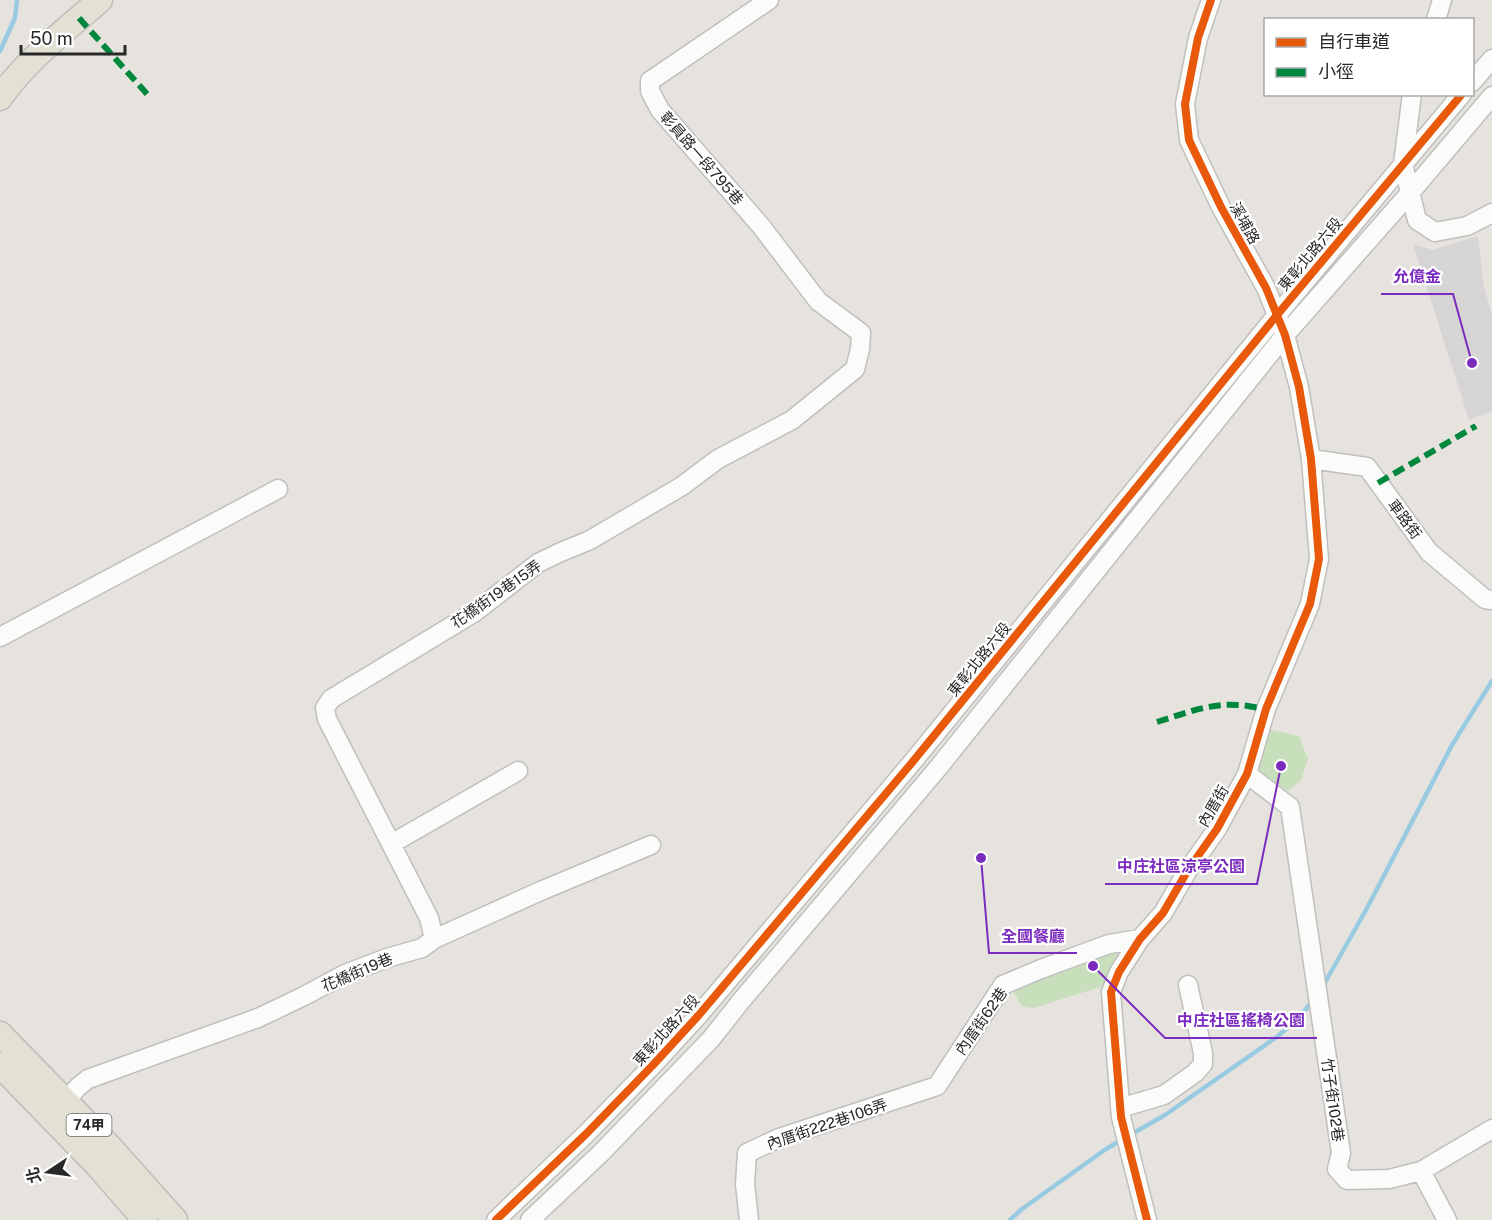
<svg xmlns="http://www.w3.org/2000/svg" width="1492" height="1220" font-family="'Public Sans','Noto Sans TC',sans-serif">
	<rect width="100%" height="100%" fill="#e6e3de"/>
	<path fill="#d7d4d5" d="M 1478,236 L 1484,287 L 1492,315 L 1492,411 L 1469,420 L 1413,244 L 1433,250 Z"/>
	<path fill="#c7dfba" d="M 1271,730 L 1299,736 L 1308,759 L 1301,780 L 1288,791 L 1253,773 Z
		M 1117,949 L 1116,982 L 1034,1008 L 1022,1006 L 1009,986 Z"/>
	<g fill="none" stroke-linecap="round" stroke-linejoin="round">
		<path stroke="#98cae2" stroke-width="4.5" d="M 0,51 L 15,18 L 17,0
			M 1323,986 L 1366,910 L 1452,745 L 1492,681
			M 1130,1135 L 1165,1115 L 1278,1036 L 1299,1018 L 1313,1000
			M 1010,1220 L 1022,1209 L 1106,1149 L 1123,1139"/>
		<g stroke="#c0bfbf" stroke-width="21">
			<path id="minor" d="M 1436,20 L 1442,0
				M 1472,82 L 1492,59
				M 1412,94 L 1403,164 L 1417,220 L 1435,232 L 1467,226 L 1492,213
				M 1311,459 L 1367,467 L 1429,552 L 1485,599 L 1492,600
				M 0,637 L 278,489
				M 1247,774 L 1290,807 L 1341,1153 L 1337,1169 L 1347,1180 L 1389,1179 L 1421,1171 L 1492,1129
				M 391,844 L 518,771
				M 434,939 L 429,918 L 327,719 L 325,708 L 331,699 L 475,612 L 538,563 L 561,552 L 590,540 L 682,486 L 718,459 L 792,420 L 855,369 L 860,349 L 861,333 L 818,301 L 761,226 L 660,110 L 650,91 L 650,81 L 769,0
				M 66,1101 L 78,1087 L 88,1079 L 258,1018 L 304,996 L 345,974 L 387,958 L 422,948 L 434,939 L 543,890 L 651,845
				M 1120,1108 L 1164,1095 L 1195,1073 L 1203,1064 L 1203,1053 L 1188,985
				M 1421,1171 L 1447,1220
				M 496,1220 L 586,1134 L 653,1065 L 698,1016 L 910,765 L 1277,315 L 1462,94
				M 530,1220 L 601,1153 L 711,1039 L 741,1001 L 938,768 L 1285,335 L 1410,193 L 1492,96
				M 749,1220 L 745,1184 L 747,1153 L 779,1138 L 937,1086 L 1003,985 L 1041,969 L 1109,944 L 1140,939
				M 1147,1220 L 1121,1117 L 1111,992 L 1119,972 L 1140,939 L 1163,913 L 1188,870 L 1217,829 L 1247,774 L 1266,709 L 1310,604 L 1319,559 L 1311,459 L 1299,387 L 1285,335 L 1266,288 L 1221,207 L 1189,140 L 1185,104 L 1198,38 L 1211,0"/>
		</g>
		<g stroke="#bfbdbc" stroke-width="27">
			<path id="major" d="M 0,98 C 26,60 65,31 100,0
				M 0,1034 L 109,1146 L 175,1220
				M 0,1065 L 98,1166 L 145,1220"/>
		</g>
		<use href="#minor" stroke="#fbfbfa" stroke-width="18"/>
		<use href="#major" stroke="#e3e1d4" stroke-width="24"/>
		<path stroke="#00873e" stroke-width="6" stroke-dasharray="12 6" stroke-linecap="butt" d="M 79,18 L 147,94
			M 1378,483 L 1476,426
			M 1157,722 C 1182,714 1210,703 1237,705 C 1247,705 1257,708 1266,709"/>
		<g stroke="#fff" stroke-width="11">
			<path id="cycleway" d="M 496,1220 L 586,1134 L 653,1065 L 698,1016 L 910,765 L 1277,315 L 1462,94
				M 1147,1220 L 1121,1117 L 1111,992 L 1119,972 L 1140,939 L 1163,913 L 1188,870 L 1217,829 L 1247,774 L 1266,709 L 1310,604 L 1319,559 L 1311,459 L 1299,387 L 1285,335 L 1266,288 L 1221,207 L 1189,140 L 1185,104 L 1198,38 L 1211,0"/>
		</g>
		<use href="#cycleway" stroke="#e8590c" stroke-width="8"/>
	</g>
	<g text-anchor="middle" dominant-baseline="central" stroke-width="4.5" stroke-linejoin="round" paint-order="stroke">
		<rect fill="#fff" stroke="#686868" stroke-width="1.5" x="66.5" y="1114" width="45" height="22" rx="4.5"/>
		<g font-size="14" font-weight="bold" fill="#282828">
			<text x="89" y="1125">74甲</text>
		</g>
		<g font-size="15" fill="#282828" stroke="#fff">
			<text transform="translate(702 158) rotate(49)">彰員路一段795巷</text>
			<text transform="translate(1245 223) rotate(61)">溪埔路</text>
			<text transform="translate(1310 254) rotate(-50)">東彰北路六段</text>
			<text transform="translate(1405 519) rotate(53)">車路街</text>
			<text transform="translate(496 594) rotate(-35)">花橋街19巷15弄</text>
			<text transform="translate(979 659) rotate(-51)">東彰北路六段</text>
			<text transform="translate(1213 806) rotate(-60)">內厝街</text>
			<text transform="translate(357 972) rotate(-23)">花橋街19巷</text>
			<text transform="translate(981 1021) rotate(-55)">內厝街62巷</text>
			<text transform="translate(666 1030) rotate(-48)">東彰北路六段</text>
			<text transform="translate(1333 1100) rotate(82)">竹子街102巷</text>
			<text transform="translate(827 1124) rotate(-19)">內厝街222巷106弄</text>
		</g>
	</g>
	<path fill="none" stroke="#7b2cbf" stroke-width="2" d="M1472 363L1453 294H1381M1281 766L1257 884H1105M981 858L989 953H1077M1093 966L1165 1038H1317"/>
	<g fill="#7b2cbf" stroke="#fff" stroke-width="2">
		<circle cx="1472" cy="363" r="6"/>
		<circle cx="1281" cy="766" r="6"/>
		<circle cx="981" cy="858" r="6"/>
		<circle cx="1093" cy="966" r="6"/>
	</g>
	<g font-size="16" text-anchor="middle" font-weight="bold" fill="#7b2cbf" stroke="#fff" stroke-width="4.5" stroke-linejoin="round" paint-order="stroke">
		<text x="1417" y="282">允億金</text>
		<text x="1181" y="872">中庄社區涼亭公園</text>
		<text x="1033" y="942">全國餐廳</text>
		<text x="1241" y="1026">中庄社區搖椅公園</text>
	</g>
	<rect x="1264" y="18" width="210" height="78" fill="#ffffff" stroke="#a9a9a9" stroke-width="1.5"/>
	<rect x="1276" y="38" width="30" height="9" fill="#e8590c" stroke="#a9a9a9" stroke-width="1.5"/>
	<text x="1318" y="48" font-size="18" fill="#282828">自行車道</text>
	<rect x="1276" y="68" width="30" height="9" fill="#00873e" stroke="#a9a9a9" stroke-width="1.5"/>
	<text x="1318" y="78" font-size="18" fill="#282828">小徑</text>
	<g transform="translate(48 1172) rotate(257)" stroke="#ffffff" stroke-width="4.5" paint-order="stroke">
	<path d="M0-4.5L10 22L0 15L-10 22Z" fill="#282828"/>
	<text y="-9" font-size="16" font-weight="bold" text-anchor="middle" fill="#282828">北</text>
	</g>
	<path d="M21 45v9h104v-9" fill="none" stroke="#282828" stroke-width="3"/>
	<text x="30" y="45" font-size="18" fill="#282828" stroke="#ffffff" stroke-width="4.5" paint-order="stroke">50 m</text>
</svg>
